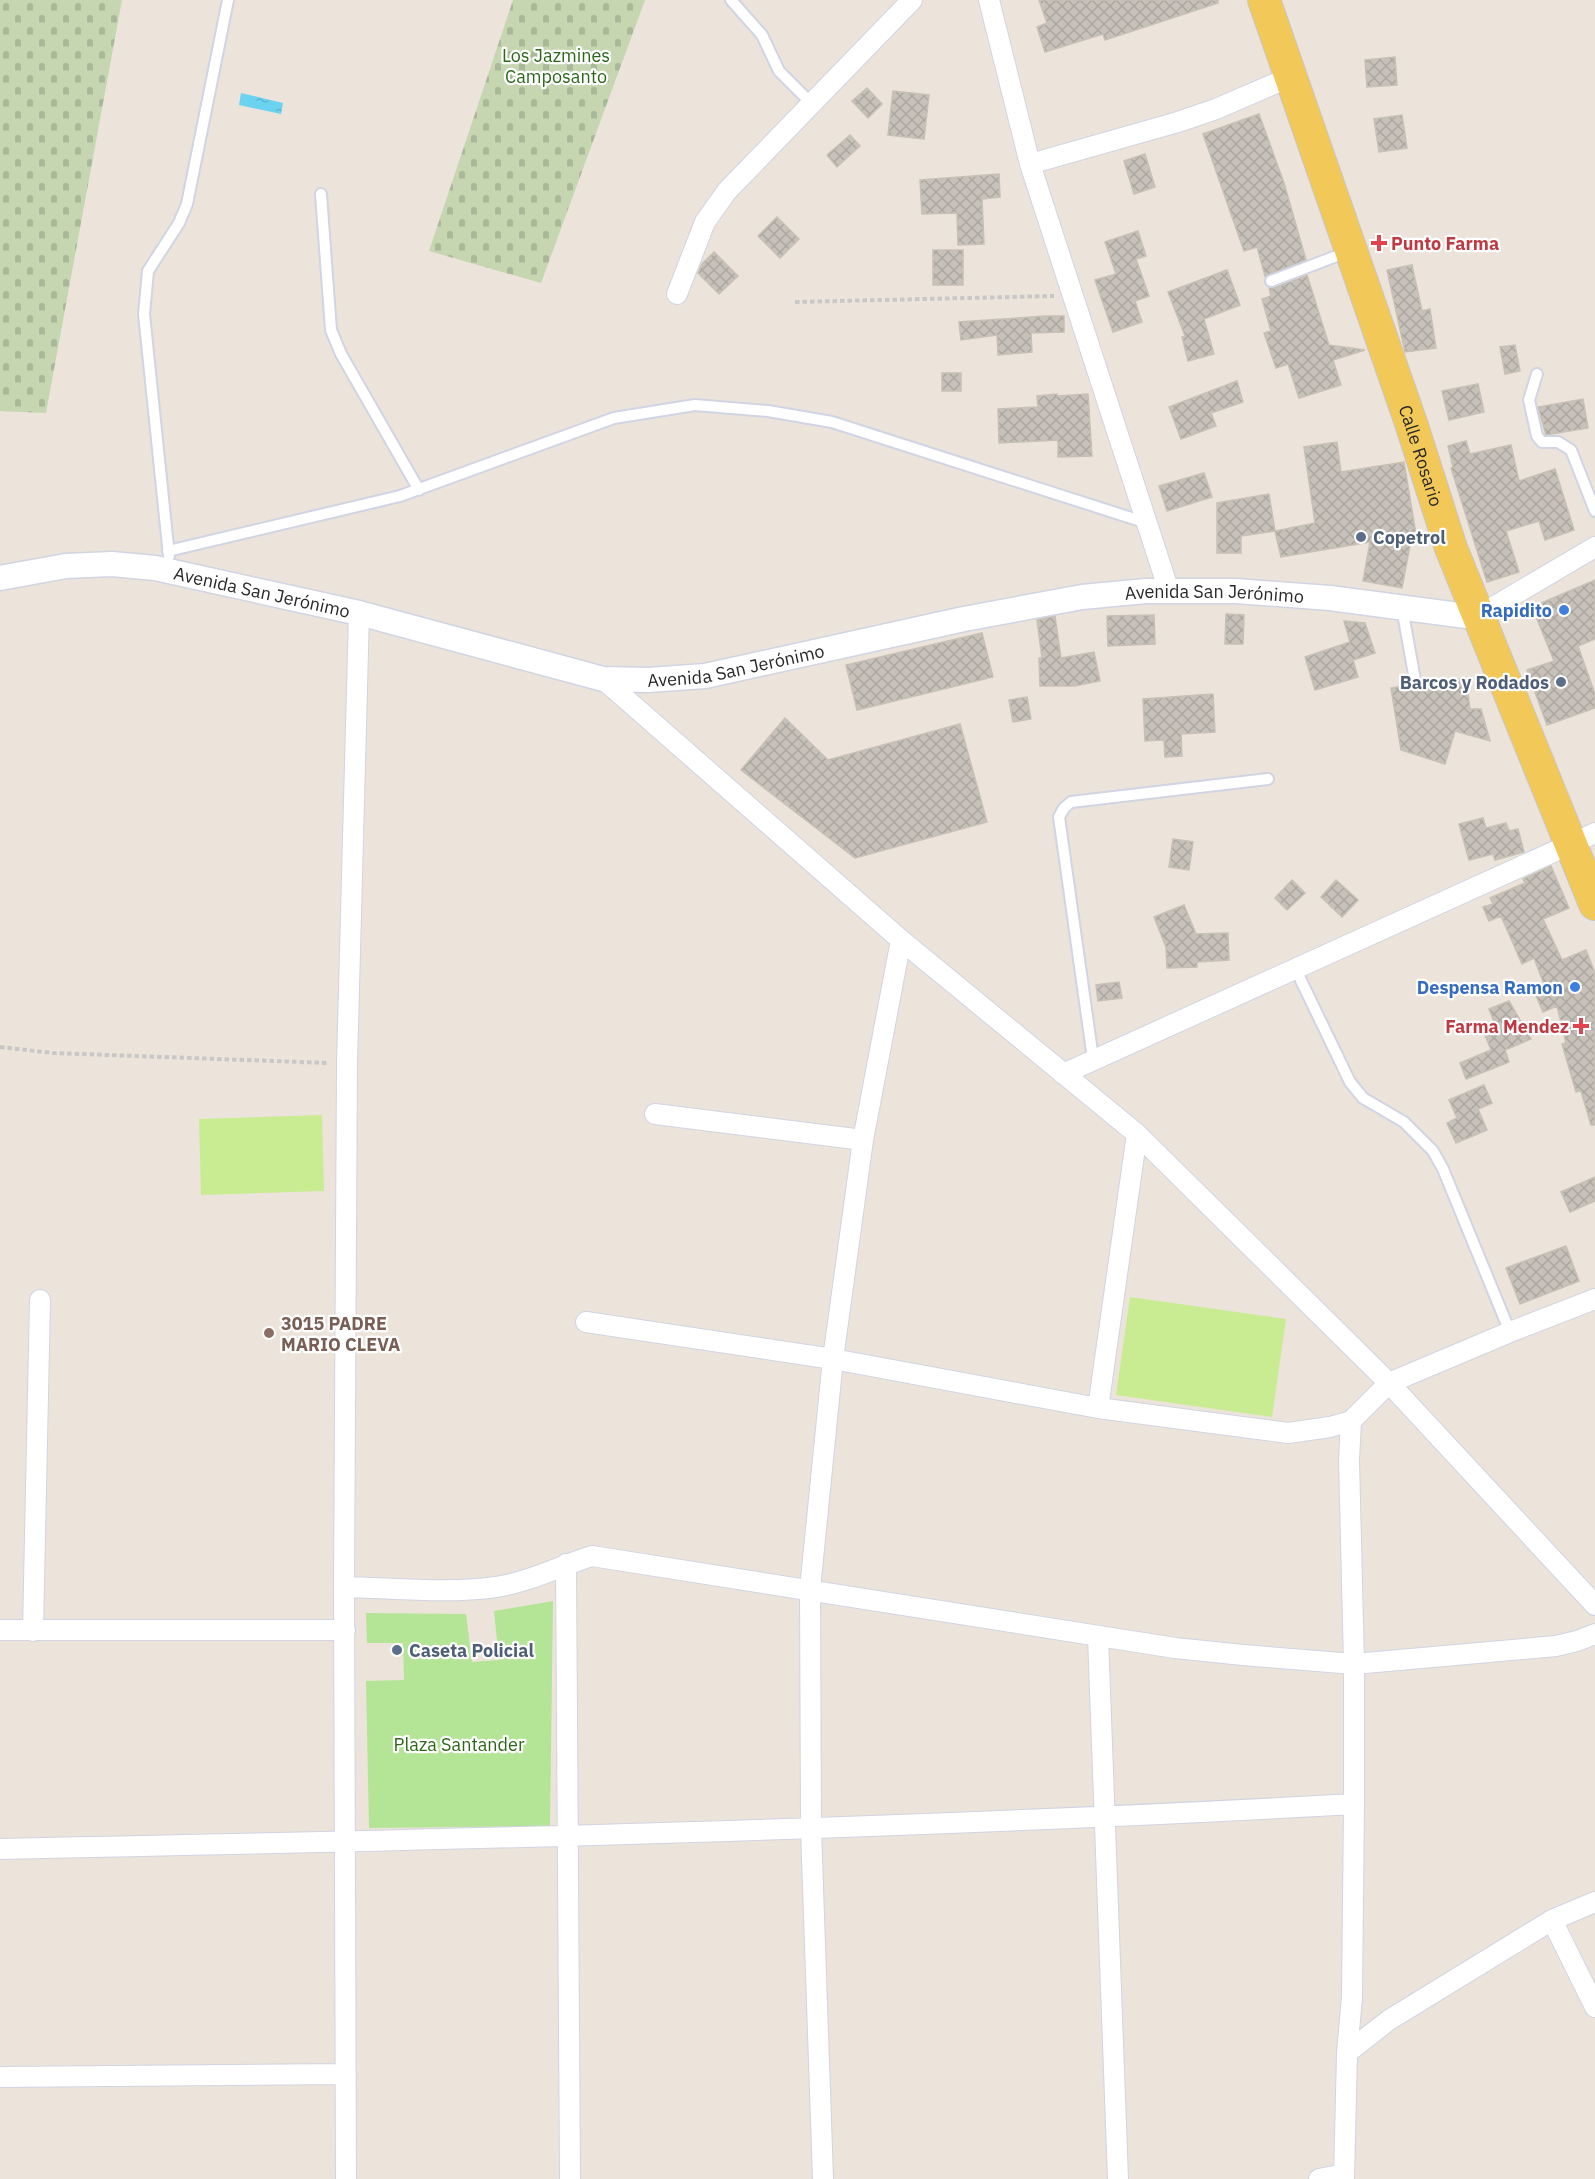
<svg xmlns="http://www.w3.org/2000/svg" width="1595" height="2179" font-family="'IBM Plex Sans',sans-serif">
	<defs>
		<pattern id="cemetery-stones" width="16" height="16" patternUnits="userSpaceOnUse" patternTransform="scale(1.5)"><rect width="16" height="16" fill="#c5d6b1"/><path d="M2 7V4a2 2 0 0 1 4 0v3zM10 15v-3a2 2 0 0 1 4 0v3z" fill="#a9b898"/></pattern>
		<pattern id="water-ripples" width="26" height="14" patternUnits="userSpaceOnUse" patternTransform="scale(1.5)"><rect width="26" height="14" fill="#6bd3f0"/><path d="M2 4q2-2 4 0t4 0M15 11q2-2 4 0t4 0" fill="none" stroke="#5db5ce"/></pattern>
		<pattern id="building-cross-hatch" width="8" height="8" patternUnits="userSpaceOnUse" patternTransform="scale(1.5)"><rect width="8" height="8" fill="#c7c1ba"/><path d="M0 0l8 8M0 8l8-8" fill="none" stroke="#aba6a0"/></pattern>
	</defs>
	<rect width="100%" height="100%" fill="#ece4db"/>
	<path fill="url(#cemetery-stones)" d="M 0,0 L 122,0 L 46,413 L 0,411 Z
		M 513,0 L 645,0 L 541,283 L 429,251 Z"/>
	<path fill="#b4e496" d="M 553,1601 L 550,1826 L 369,1828 L 366,1681 L 404,1680 L 403,1643 L 367,1643 L 366,1613 L 466,1614 L 472,1662 L 499,1660 L 494,1611 Z"/>
	<path fill="#c9eb91" d="M 322,1115 L 324,1191 L 201,1195 L 199,1119 Z
		M 1130,1297 L 1286,1319 L 1272,1417 L 1116,1395 Z"/>
	<path fill="url(#water-ripples)" d="M 241,93 L 283,103 L 281,114 L 239,105 Z"/>
	<path fill="url(#building-cross-hatch)" stroke="#c7c0b4" stroke-width="1.5" d="M 1039,0 L 1218,0 L 1218,3 L 1105,40 L 1103,34 L 1045,52 L 1037,27 L 1047,23 Z
		M 1395,57 L 1397,85 L 1367,87 L 1365,60 Z
		M 867,88 L 882,104 L 868,118 L 852,101 Z
		M 893,91 L 929,95 L 924,139 L 888,135 Z
		M 1259,114 L 1284,183 L 1306,260 L 1265,276 L 1257,247 L 1244,251 L 1203,134 Z
		M 1402,115 L 1407,148 L 1379,152 L 1374,119 Z
		M 850,135 L 860,146 L 837,167 L 827,155 Z
		M 1145,154 L 1155,187 L 1134,194 L 1124,161 Z
		M 999,174 L 1000,197 L 982,199 L 984,244 L 958,245 L 957,213 L 922,214 L 920,180 Z
		M 777,217 L 799,239 L 780,258 L 758,236 Z
		M 1138,231 L 1146,256 L 1136,259 L 1149,296 L 1135,301 L 1142,322 L 1113,332 L 1095,280 L 1116,274 L 1105,242 Z
		M 933,250 L 963,250 L 963,285 L 933,285 Z
		M 714,252 L 738,276 L 719,294 L 698,273 L 702,264 Z
		M 1412,265 L 1422,311 L 1430,309 L 1436,348 L 1405,352 L 1387,270 Z
		M 1227,270 L 1240,305 L 1204,319 L 1214,354 L 1188,361 L 1182,337 L 1185,336 L 1168,292 Z
		M 1307,275 L 1329,345 L 1365,350 L 1333,360 L 1341,385 L 1299,398 L 1288,364 L 1276,368 L 1264,333 L 1271,331 L 1262,299 L 1271,296 L 1269,288 L 1274,288 Z
		M 1046,316 L 1064,316 L 1064,332 L 1031,333 L 1032,352 L 998,355 L 997,335 L 961,340 L 959,322 Z
		M 1515,345 L 1520,371 L 1505,374 L 1500,347 Z
		M 942,373 L 961,373 L 961,391 L 942,391 Z
		M 1237,381 L 1243,402 L 1211,413 L 1216,426 L 1181,439 L 1169,407 Z
		M 1478,384 L 1484,412 L 1449,420 L 1442,391 Z
		M 1057,394 L 1057,396 L 1088,394 L 1092,456 L 1058,457 L 1058,440 L 999,443 L 998,409 L 1038,407 L 1037,396 Z
		M 1583,399 L 1588,428 L 1546,435 L 1538,407 Z
		M 1466,441 L 1470,454 L 1511,445 L 1519,481 L 1555,469 L 1574,530 L 1545,540 L 1539,521 L 1506,531 L 1519,572 L 1487,582 L 1451,468 L 1453,467 L 1448,446 Z
		M 1337,442 L 1341,472 L 1404,462 L 1416,534 L 1412,535 L 1402,588 L 1363,581 L 1370,542 L 1281,557 L 1275,531 L 1315,523 L 1304,447 Z
		M 1204,473 L 1212,497 L 1167,511 L 1159,486 Z
		M 1269,494 L 1275,531 L 1241,536 L 1241,553 L 1217,553 L 1217,503 Z
		M 1595,580 L 1595,639 L 1578,646 L 1595,694 L 1595,708 L 1547,725 L 1527,670 L 1554,661 L 1532,607 Z
		M 1226,614 L 1244,615 L 1243,644 L 1225,644 Z
		M 1154,615 L 1155,644 L 1108,646 L 1107,616 Z
		M 1055,616 L 1061,658 L 1094,652 L 1100,681 L 1074,686 L 1040,686 L 1039,658 L 1042,658 L 1037,620 Z
		M 1344,621 L 1365,623 L 1375,653 L 1353,660 L 1358,677 L 1315,690 L 1305,657 L 1350,642 Z
		M 982,633 L 993,677 L 857,710 L 846,665 Z
		M 1466,678 L 1470,709 L 1481,709 L 1490,741 L 1455,731 L 1445,764 L 1401,750 L 1391,688 L 1409,685 L 1416,687 L 1422,683 Z
		M 1213,694 L 1215,732 L 1181,734 L 1182,756 L 1165,757 L 1164,740 L 1145,741 L 1143,699 Z
		M 1027,697 L 1031,719 L 1013,722 L 1009,700 Z
		M 785,718 L 828,760 L 960,724 L 987,822 L 855,858 L 741,770 Z
		M 1483,818 L 1486,828 L 1506,823 L 1509,831 L 1518,829 L 1524,852 L 1495,860 L 1493,854 L 1469,860 L 1459,824 Z
		M 1173,839 L 1193,842 L 1189,870 L 1169,867 Z
		M 1551,866 L 1569,908 L 1543,919 L 1562,960 L 1586,950 L 1595,973 L 1595,1125 L 1591,1125 L 1581,1091 L 1576,1092 L 1562,1044 L 1566,1043 L 1557,1006 L 1543,1012 L 1534,991 L 1545,987 L 1534,958 L 1522,964 L 1501,916 L 1489,921 L 1483,907 L 1493,904 L 1490,898 L 1525,883 L 1523,879 Z
		M 1292,880 L 1305,893 L 1287,910 L 1275,898 Z
		M 1336,880 L 1358,900 L 1342,917 L 1321,897 Z
		M 1184,905 L 1196,934 L 1228,933 L 1229,960 L 1197,962 L 1197,967 L 1167,968 L 1166,947 L 1154,917 Z
		M 1119,982 L 1122,998 L 1098,1001 L 1096,985 Z
		M 1509,1001 L 1531,1039 L 1505,1050 L 1509,1062 L 1466,1079 L 1460,1063 L 1491,1050 L 1485,1035 L 1497,1030 L 1489,1009 Z
		M 1484,1085 L 1492,1103 L 1478,1109 L 1487,1130 L 1456,1143 L 1447,1123 L 1457,1118 L 1449,1100 Z
		M 1595,1177 L 1595,1201 L 1570,1212 L 1561,1192 Z
		M 1566,1246 L 1579,1281 L 1520,1304 L 1506,1268 Z"/>
	<g fill="none" stroke-linecap="round" stroke-linejoin="round">
		<g stroke="#d0d4e3" stroke-width="14">
			<path id="service" d="M 731,0 L 762,35 L 779,71 L 811,103
				M 321,194 L 331,330 L 341,354 L 419,490
				M 1271,281 L 1347,252
				M 1537,374 L 1529,400 L 1537,436 L 1542,442 L 1558,442 L 1571,450 L 1595,511
				M 168,551 L 400,496 L 614,418 L 695,405 L 768,411 L 832,422 L 1147,523
				M 169,556 L 144,314 L 148,271 L 179,223 L 187,204 L 228,0
				M 1402,608 L 1415,680
				M 1295,968 L 1350,1082 L 1363,1098 L 1404,1122 L 1433,1151 L 1443,1169 L 1510,1332
				M 1093,1059 L 1059,817 L 1064,808 L 1071,802 L 1268,779"/>
		</g>
		<g stroke="#d0d4e3" stroke-width="22">
			<path id="minor" d="M 989,0 L 1030,164 L 1178,122 L 1216,109 L 1290,77
				M 1030,164 L 1169,591
				M 677,294 L 705,222 L 727,191 L 912,0
				M 1478,616 L 1595,547
				M 603,679 L 901,940 L 1137,1134 L 1389,1383 L 1595,1605
				M 1063,1074 L 1595,833
				M 655,1114 L 863,1140
				M 586,1322 L 833,1359 L 1098,1408 L 1288,1433 L 1330,1427 L 1351,1421
				M 1098,1408 L 1137,1134
				M 566,1564 L 570,2179
				M 344,1587 C 394,1588 446,1594 496,1587 C 529,1582 560,1566 592,1556 L 1175,1648 L 1243,1655 L 1354,1664 L 1556,1646 L 1577,1641 L 1595,1634
				M 0,1630 L 345,1630
				M 33,1631 L 40,1300
				M 1098,1636 L 1118,2179
				M 0,1849 C 452,1840 903,1829 1354,1804
				M 1552,1920 L 1595,2007
				M 1347,2053 L 1389,2020 L 1552,1920 L 1595,1902
				M 0,2077 L 346,2074
				M 346,2179 L 344,1587 L 347,1064 L 359,613
				M 823,2179 L 811,1828 L 810,1589 L 833,1359 L 863,1140 L 901,940
				M 1319,2179 L 1344,2174
				M 1344,2179 L 1347,2053 L 1352,1997 L 1354,1804 L 1354,1664 L 1349,1460 L 1351,1421 L 1389,1383 L 1510,1332 L 1595,1299"/>
		</g>
		<g stroke="#d0d4e3" stroke-width="27">
			<g id="tertiary">
				<path id="s1" d="M 0,578 L 66,566 L 112,564 L 155,568 L 359,613 L 603,679 L 648,680 L 705,676 L 964,619 L 1082,597 L 1146,591 L 1236,591 L 1330,598 L 1466,616 L 1478,616"/>
			</g>
		</g>
		<g stroke="#c7c7c7" stroke-width="34">
			<g id="primary">
				<path id="s2" d="M 1264,0 L 1411,423 L 1451,548 L 1595,904"/>
			</g>
		</g>
		<path stroke="#c7c7c7" stroke-width="4" stroke-dasharray="4.5 3" stroke-linecap="butt" d="M 795,302 L 1054,296
			M 0,1047 L 53,1053 L 328,1063"/>
		<use href="#service" stroke="#fff" stroke-width="10"/>
		<use href="#minor" stroke="#fff" stroke-width="20"/>
		<use href="#tertiary" stroke="#fff" stroke-width="24"/>
		<use href="#primary" stroke="#f2c859" stroke-width="32"/>
	</g>
	<g fill="#e0444e" stroke="#fff" stroke-width="2">
		<path d="M1376 234h6v6h6v6h-6v6h-6v-6h-6v-6h6z"/>
		<path d="M1578 1017h6v6h6v6h-6v6h-6v-6h-6v-6h6z"/>
	</g>
	<g fill="#5c6f8a" stroke="#fff" stroke-width="2">
		<circle cx="1361" cy="537" r="6"/>
		<circle cx="1561" cy="682" r="6"/>
		<circle cx="397" cy="1650" r="6"/>
	</g>
	<g fill="#3f7fe0" stroke="#fff" stroke-width="2">
		<circle cx="1564" cy="610" r="6"/>
		<circle cx="1575" cy="987" r="6"/>
	</g>
	<circle fill="#8d6e63" stroke="#fff" stroke-width="2" cx="269" cy="1333" r="6"/>
	<g text-anchor="middle" dominant-baseline="central" stroke-width="4.5" stroke-linejoin="round" paint-order="stroke">
		<g font-size="18" fill="#2c6719" stroke="#fff">
			<text x="556" y="55">Los Jazmines<tspan x="556" dy="21">Camposanto</tspan></text>
			<text x="459" y="1744">Plaza Santander</text>
		</g>
		<g font-size="18" font-weight="bold" fill="#be3a42" stroke="#fff" text-anchor="start">
			<text x="1391" y="243">Punto Farma</text>
			<text x="1569" y="1026" text-anchor="end">Farma Mendez</text>
		</g>
		<g font-size="18" fill="#292929" stroke="#fff">
			<text stroke="none"><textPath href="#s2" startOffset="482">Calle Rosario</textPath></text>
			<text stroke="none"><textPath href="#s1" startOffset="266">Avenida San Jerónimo</textPath></text>
			<text stroke="none"><textPath href="#s1" startOffset="1238">Avenida San Jerónimo</textPath></text>
			<text stroke="none"><textPath href="#s1" startOffset="752">Avenida San Jerónimo</textPath></text>
		</g>
		<g font-size="18" font-weight="bold" fill="#4e5e75" stroke="#fff" text-anchor="start">
			<text x="1373" y="537">Copetrol</text>
			<text x="1549" y="682" text-anchor="end">Barcos y Rodados</text>
			<text x="409" y="1650">Caseta Policial</text>
		</g>
		<g font-size="18" font-weight="bold" fill="#366cbe" stroke="#fff" text-anchor="end">
			<text x="1552" y="610">Rapidito</text>
			<text x="1563" y="987">Despensa Ramon</text>
		</g>
		<g font-size="18" font-weight="bold" fill="#785e54" stroke="#fff" text-anchor="start">
			<text x="281" y="1323">3015 PADRE<tspan x="281" dy="21">MARIO CLEVA</tspan></text>
		</g>
	</g>
</svg>
